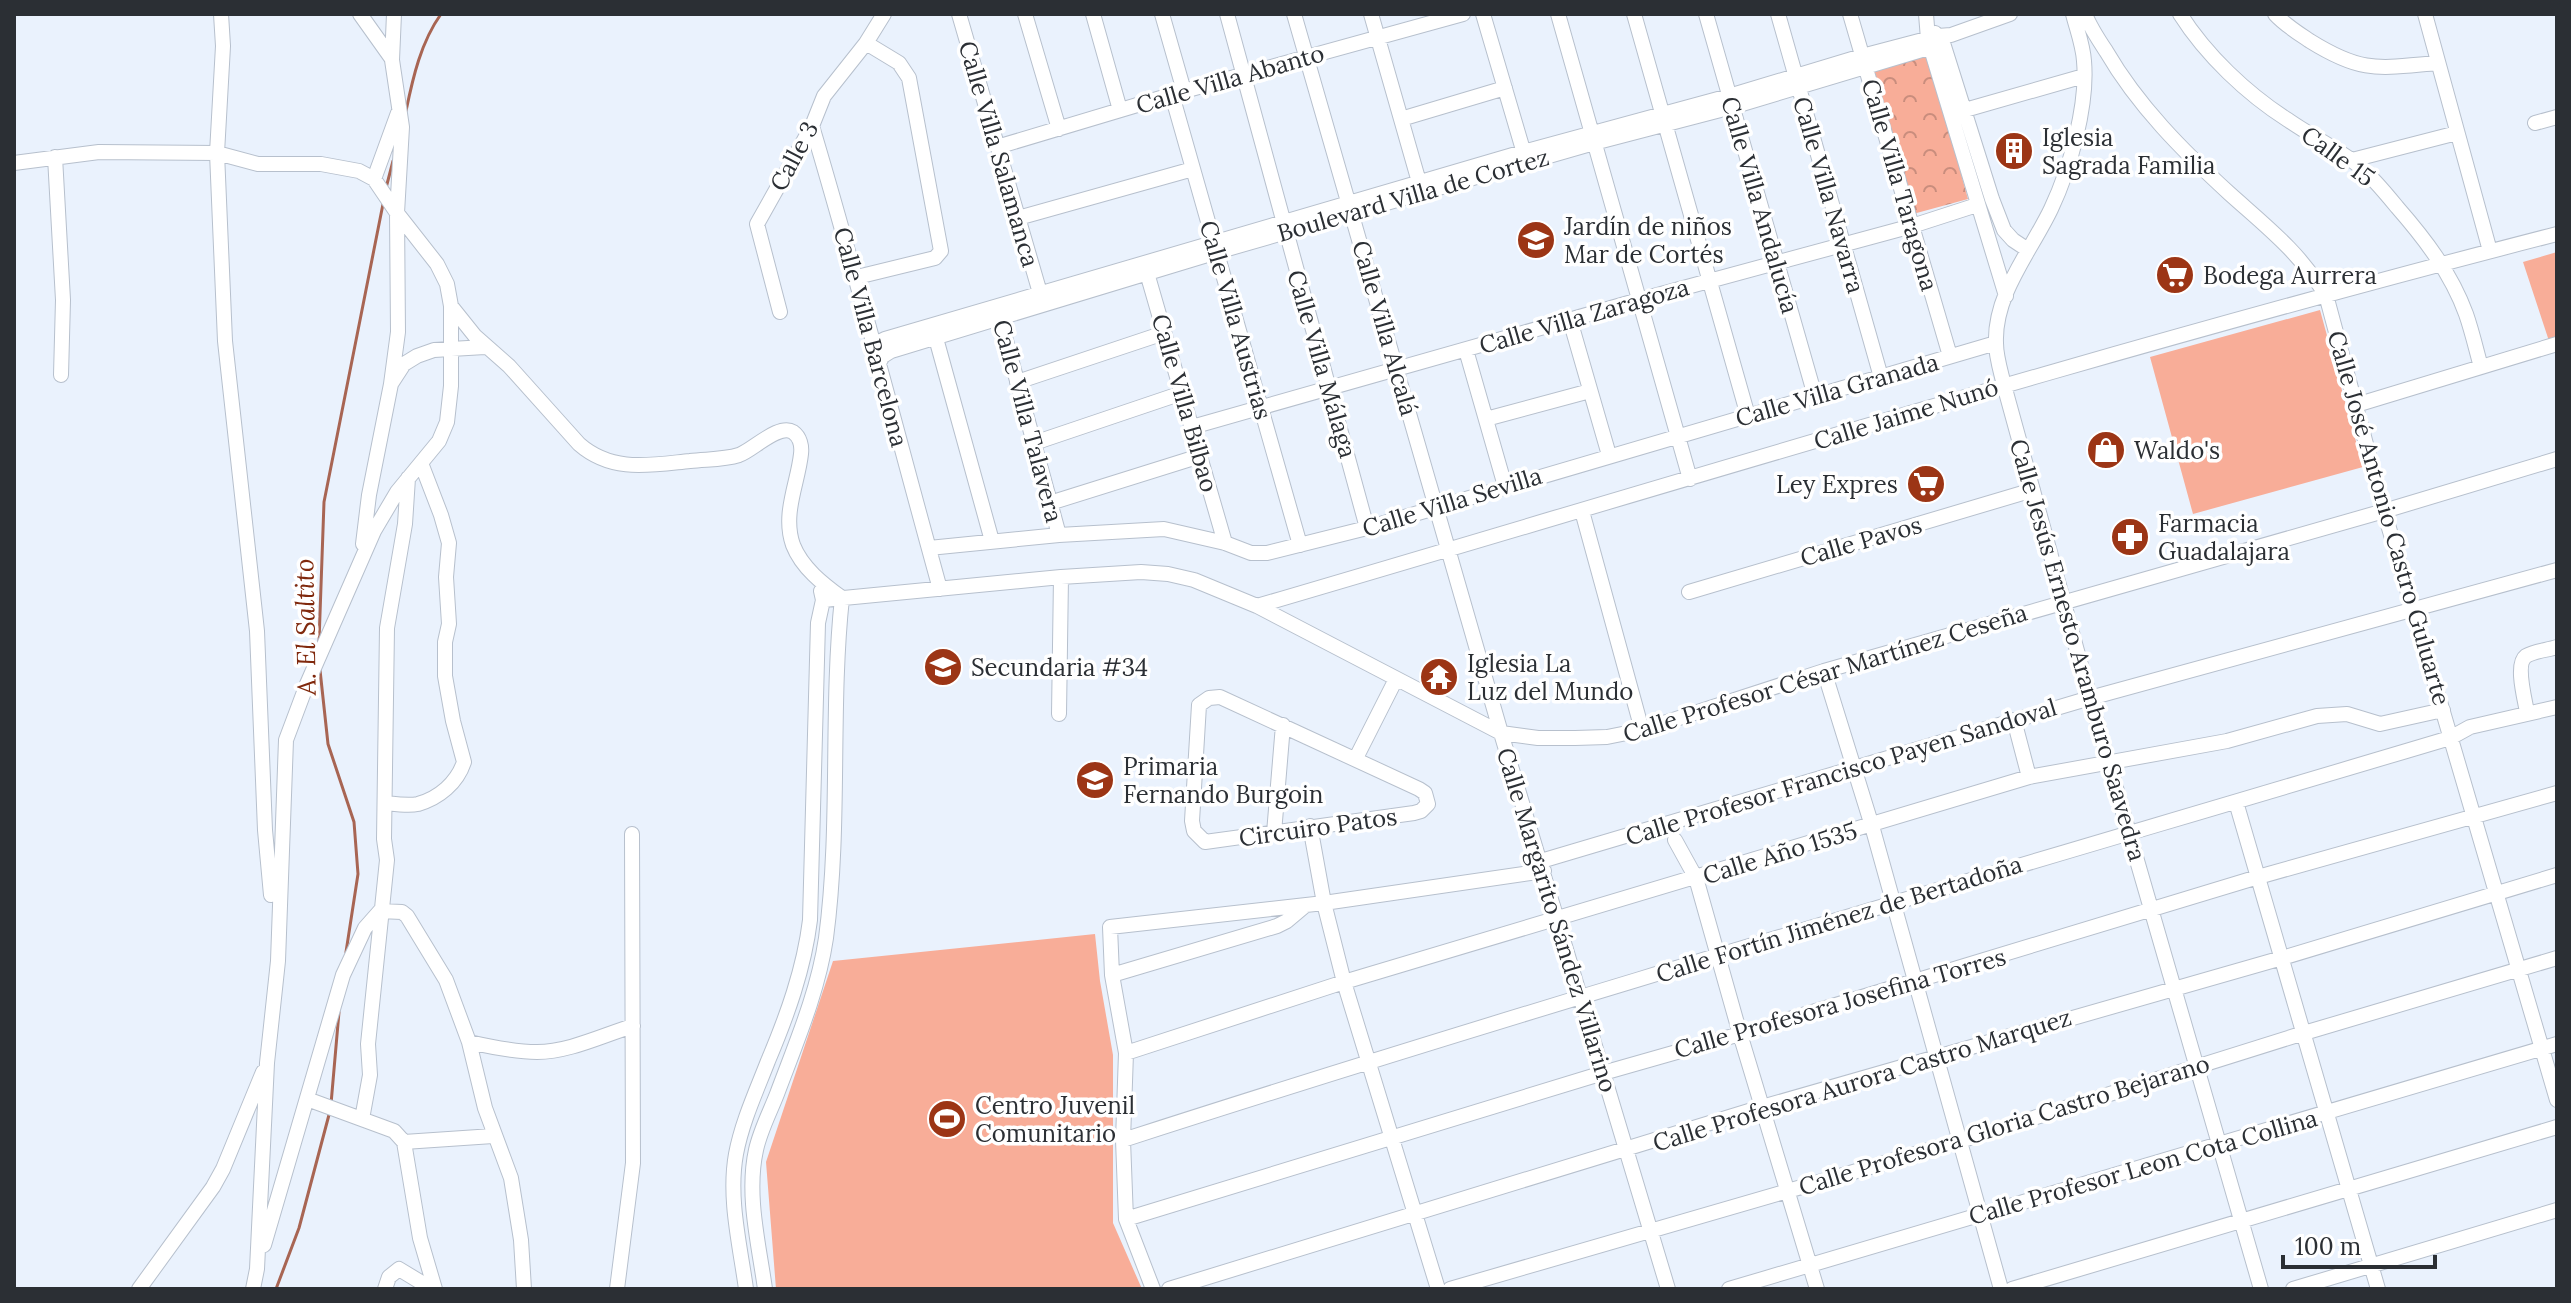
<svg xmlns="http://www.w3.org/2000/svg" width="2571" height="1303" font-family="Lora,serif">
	<defs>
		<pattern id="park-crowns" width="20" height="18" patternUnits="userSpaceOnUse" patternTransform="scale(2)"><rect width="20" height="18" fill="#f8ad98"/><path d="M2 6a3 3 0 1 1 6 0M12 15a3 3 0 1 1 6 0" fill="none" stroke="#c98d7d"/></pattern>
	</defs>
	<rect width="100%" height="100%" fill="#eaf2fd"/>
	<path fill="url(#park-crowns)" d="M 1928,53 L 1968,199 L 1913,214 L 1873,68 Z"/>
	<path fill="#f8ad98" d="M 2557,252 L 2557,338 L 2549,341 L 2523,262 Z
		M 2320,310 L 2363,467 L 2193,514 L 2150,357 Z
		M 1095,934 L 1100,981 L 1113,1055 L 1113,1223 L 1142,1289 L 776,1289 L 766,1162 L 833,961 Z"/>
	<g fill="none" stroke-linecap="round" stroke-linejoin="round">
		<path stroke="#a86553" stroke-width="3" d="M 406,111 C 413,77 421,42 441,14
			M 386,188 L 393,161
			M 319,642 L 324,502 L 383,204
			M 320,670 L 328,744 L 354,822 L 358,874 L 346,952
			M 331,1104 L 339,1012
			M 276,1289 L 299,1228 L 330,1111"/>
		<g stroke="#b7c0cd" stroke-width="16">
			<path id="minor" d="M 221,14 L 223,46 L 217,153 L 225,341 L 257,631 L 265,830 L 271,895
				M 360,14 L 392,59
				M 959,14 L 1040,293
				M 1025,14 L 1059,129
				M 1093,14 L 1120,110
				M 1162,14 L 1184,91
				M 1227,14 L 1367,528
				M 1294,14 L 1501,733 L 1668,1289
				M 1371,14 L 1421,189
				M 1483,14 L 1526,160
				M 1558,14 L 1690,479
				M 1634,14 L 1748,416
				M 1706,14 L 1815,396
				M 1778,14 L 1881,377
				M 1850,14 L 1950,356
				M 1926,14 L 1928,39 L 2006,296
				M 2073,14 C 2077,30 2083,45 2084,61 C 2088,105 2070,169 2051,209 C 2031,251 1994,294 1996,343 C 1996,357 2001,372 2004,385 L 2090,698 L 2261,1289
				M 2085,14 C 2090,27 2098,39 2106,51 C 2138,106 2183,151 2230,194 C 2268,228 2297,250 2326,295 L 2384,511 L 2557,1100
				M 2180,14 C 2206,55 2247,94 2288,120 C 2308,134 2330,145 2350,159 C 2368,172 2383,190 2397,207 C 2425,239 2451,273 2466,314 C 2472,331 2476,349 2481,367
				M 2275,14 C 2285,25 2298,33 2310,41 C 2363,74 2379,68 2438,63
				M 2425,14 L 2490,251
				M 1935,33 L 1943,43 L 1992,199 L 2004,230 L 2013,240 L 2028,250
				M 1172,95 L 1300,545
				M 1958,112 L 2084,76
				M 1401,119 L 1505,88
				M 2535,123 L 2557,117
				M 812,126 C 858,279 897,434 940,589
				M 997,147 L 1184,91 L 1463,14
				M 55,157 L 63,300 L 61,375
				M 2352,160 L 2457,133
				M 14,163 L 99,152 L 217,153 L 258,164 L 321,164 L 359,171 L 374,179 L 397,213 L 437,264 L 447,284 L 451,306 L 451,386 L 447,422 L 439,441 L 397,492 L 374,531 L 307,684 L 286,740 L 278,961 L 267,1063 L 257,1269 L 253,1289
				M 374,179 L 398,113
				M 1018,218 L 1193,169
				M 1145,266 L 1225,543
				M 857,277 L 935,258 L 941,251 L 909,78 L 899,63 L 866,43
				M 451,306 L 475,336 L 509,366 L 579,444 C 612,473 650,465 690,461 C 706,459 723,460 739,455 C 753,450 779,423 793,432 C 800,437 802,446 801,454 C 798,483 782,514 793,545 C 802,568 823,584 842,598 C 830,711 841,825 826,938 C 818,992 796,1043 777,1094 C 770,1112 760,1131 756,1150 C 746,1195 759,1245 765,1289
				M 998,311 L 1059,535
				M 780,312 L 757,224 L 812,126 L 824,96 L 866,43 L 884,14
				M 1570,320 L 1609,455
				M 934,331 L 992,541
				M 1466,350 L 1505,486
				M 875,351 L 879,342 L 885,339 L 1523,152 L 1729,96 L 1862,56 L 1938,36 L 1951,35 L 2010,14
				M 878,364 L 883,356 L 891,351 L 1217,252 L 1594,143 L 1732,107 L 1935,46
				M 1017,382 L 1164,333
				M 391,384 L 398,332 L 397,213 L 402,127 L 392,60 L 394,14
				M 2356,405 L 2557,344
				M 1486,419 L 1590,391
				M 1192,427 L 1639,300 L 1912,226 L 1977,205
				M 1034,443 L 1182,393
				M 1050,503 L 1200,456
				M 1582,511 L 1642,730
				M 363,544 L 369,495 L 391,384 L 404,364 L 417,356 L 434,350 L 485,347
				M 929,548 L 1059,535 L 1164,529 L 1225,543 L 1251,553 L 1267,553 L 1367,528 L 1996,343
				M 1689,592 L 2033,490
				M 823,600 L 1061,577 L 1141,572 L 1168,574 L 1194,580 L 1257,606 L 1501,733 L 1538,738 L 1575,738 L 1607,737 L 1642,730 L 1824,671 L 2384,511 L 2557,459
				M 1257,606 C 1690,479 2120,346 2557,234
				M 1824,671 L 1872,826 L 2001,1289
				M 1220,697 L 1419,789 L 1425,793 L 1428,804 L 1421,811 L 1414,813 L 1205,842 L 1194,831 L 1192,821 L 1199,705 L 1209,698 Z
				M 2527,712 C 2525,700 2515,664 2526,656 C 2534,651 2548,650 2557,647
				M 1059,714 L 1061,577
				M 2014,720 L 2029,777
				M 1356,758 L 1396,679
				M 2236,802 L 2378,1289
				M 385,803 C 395,804 408,806 418,804 C 439,798 457,783 464,762 L 453,721 L 445,676 L 445,642 L 449,624 L 446,577 L 449,543 L 441,515 L 421,463
				M 1310,826 L 1324,903 L 1344,982 L 1438,1289
				M 1274,833 L 1283,725
				M 1675,840 L 1696,878 L 1740,1034 L 1817,1289
				M 1541,861 L 2090,698 L 2557,570
				M 1112,975 L 1277,926 L 1287,921 L 1306,905
				M 469,1042 C 491,1047 514,1052 537,1052 C 569,1052 603,1035 633,1026
				M 1126,1053 L 1344,982 L 2029,777 L 2227,741 L 2317,716 L 2347,714 L 2380,724 L 2443,710
				M 307,1099 L 394,1131 L 404,1142 L 420,1238 L 435,1289
				M 362,1119 L 370,1075 L 368,1044 L 387,860 L 384,839 L 387,628 L 405,524 L 408,478
				M 1123,1140 C 1563,998 2007,870 2450,738 L 2470,727 L 2557,707
				M 404,1142 L 493,1136
				M 1126,1219 L 1603,1073 L 1740,1034 L 2258,877 L 2557,793
				M 264,1245 L 343,975 L 365,928 L 380,911 L 402,912 L 407,916 L 446,980 L 469,1042 L 485,1108 L 511,1178 L 521,1240 L 524,1289
				M 139,1289 L 213,1187 L 223,1169 L 263,1072
				M 385,1289 L 389,1277 L 399,1269 L 432,1289
				M 617,1289 L 633,1163 L 632,834
				M 746,1289 C 740,1245 728,1198 736,1154 C 742,1122 756,1092 768,1061 C 787,1016 804,969 810,920 L 818,623 L 823,600 L 821,591
				M 1153,1289 L 1126,1219 L 1123,1140 L 1126,1053 L 1112,975 L 1110,927 L 1324,903 L 1544,871
				M 1169,1289 L 1762,1107 L 2282,958 L 2557,875
				M 1450,1289 L 1960,1141 L 2304,1033 L 2557,958
				M 1729,1289 L 2557,1044
				M 2012,1289 L 2557,1127
				M 2293,1289 L 2557,1210"/>
		</g>
		<use href="#minor" stroke="#fff" stroke-width="14"/>
	</g>
	<defs>
		<g id="building-disc" transform="scale(2)"><circle r="9.5" fill="#9c3515" stroke="#fff"/><path d="M-4-6H4V6H1V3H-1V6H-4ZM-2.5-4.3h1.7v1.8h-1.7ZM.8-4.3h1.7v1.8H.8ZM-2.5-1h1.7V.8h-1.7ZM.8-1h1.7V.8H.8Z" fill="#fff"/></g>
		<g id="school-disc" transform="scale(2)"><circle r="9.5" fill="#9c3515" stroke="#fff"/><path d="M0-5L7-2L0 1L-7-2ZM-4 1L0 2.5L4 1V4Q0 6-4 4Z" fill="#fff"/></g>
		<g id="supermarket-disc" transform="scale(2)"><circle r="9.5" fill="#9c3515" stroke="#fff"/><path d="M-6-5.5h2.5l.6 2H6L4.5 2H-2.5L-4.4-4H-6ZM-1.5 3.2a1.3 1.3 0 1 0 .1 0ZM3 3.2a1.3 1.3 0 1 0 .1 0Z" fill="#fff"/></g>
		<g id="shop-disc" transform="scale(2)"><circle r="9.5" fill="#9c3515" stroke="#fff"/><path d="M-5-2.5h2.3a2.7 3.5 0 0 1 5.4 0H5L5.5 6h-11ZM-1.5-2.5h3a1.5 2.3 0 0 0-3 0Z" fill="#fff"/></g>
		<g id="pharmacy-disc" transform="scale(2)"><circle r="9.5" fill="#9c3515" stroke="#fff"/><path d="M-2-6h4v4h4v4h-4v4h-4v-4h-4v-4h4Z" fill="#fff"/></g>
		<g id="temple-disc" transform="scale(2)"><circle r="9.5" fill="#9c3515" stroke="#fff"/><path d="M0-6L5-2H3V0L6.5 2.5H4V6H1.5V3h-3V6H-4V2.5H-6.5L-3 0V-2H-5Z" fill="#fff"/></g>
		<g id="stadium-disc" transform="scale(2)"><circle r="9.5" fill="#9c3515" stroke="#fff"/><path d="M0-5a6.5 5 0 1 0 0 10a6.5 5 0 1 0 0-10ZM-3.5-1.8h7v3.6h-7Z" fill="#fff"/></g>
	</defs>
	<g fill-rule="evenodd">
		<use href="#building-disc" x="2014" y="151"/>
		<use href="#school-disc" x="1536" y="240"/>
		<use href="#supermarket-disc" x="2175" y="275"/>
		<use href="#shop-disc" x="2106" y="450"/>
		<use href="#supermarket-disc" x="1926" y="484"/>
		<use href="#pharmacy-disc" x="2130" y="537"/>
		<use href="#school-disc" x="943" y="667"/>
		<use href="#temple-disc" x="1439" y="677"/>
		<use href="#school-disc" x="1095" y="780"/>
		<use href="#stadium-disc" x="947" y="1119"/>
	</g>
	<g text-anchor="middle" dominant-baseline="central" stroke-width="7" stroke-linejoin="round" paint-order="stroke">
		<g font-size="24" fill="#2b2f34" stroke="#fff">
			<text transform="translate(1230 79) rotate(-16)">Calle Villa Abanto</text>
			<text transform="translate(999 154) rotate(74)">Calle Villa Salamanca</text>
			<text transform="translate(794 156) rotate(-62)">Calle 3</text>
			<text transform="translate(2338 156) rotate(36)">Calle 15</text>
			<text transform="translate(1900 185) rotate(74)">Calle Villa Taragona</text>
			<text transform="translate(1413 195) rotate(-16)">Boulevard Villa de Cortez</text>
			<text transform="translate(1829 195) rotate(74)">Calle Villa Navarra</text>
			<text transform="translate(1760 205) rotate(74)">Calle Villa Andalucía</text>
			<text transform="translate(1584 316) rotate(-16)">Calle Villa Zaragoza</text>
			<text transform="translate(1236 320) rotate(74)">Calle Villa Austrias</text>
			<text transform="translate(1385 328) rotate(74)">Calle Villa Alcalá</text>
			<text transform="translate(871 337) rotate(75)">Calle Villa Barcelona</text>
			<text transform="translate(1322 364) rotate(74)">Calle Villa Málaga</text>
			<text transform="translate(1837 390) rotate(-16)">Calle Villa Granada</text>
			<text transform="translate(1185 403) rotate(74)">Calle Villa Bilbao</text>
			<text transform="translate(1906 414) rotate(-17)">Calle Jaime Nunó</text>
			<text transform="translate(1028 421) rotate(75)">Calle Villa Talavera</text>
			<text transform="translate(1452 502) rotate(-17)">Calle Villa Sevilla</text>
			<text transform="translate(2389 518) rotate(74)">Calle José Antonio Castro Guluarte</text>
			<text transform="translate(1861 541) rotate(-16)">Calle Pavos</text>
			<text transform="translate(2078 650) rotate(74)">Calle Jesús Ernesto Aramburo Saavedra</text>
			<text transform="translate(1825 673) rotate(-17)">Calle Profesor César Martínez Ceseña</text>
			<text transform="translate(1841 772) rotate(-17)">Calle Profesor Francisco Payen Sandoval</text>
			<text transform="translate(1318 827) rotate(-8)">Circuiro Patos</text>
			<text transform="translate(1780 853) rotate(-17)">Calle Año 1535</text>
			<text transform="translate(1839 919) rotate(-17)">Calle Fortín Jiménez de Bertadoña</text>
			<text transform="translate(1557 920) rotate(73)">Calle Margarito Sández Villarino</text>
			<text transform="translate(1840 1003) rotate(-16)">Calle Profesora Josefina Torres</text>
			<text transform="translate(1862 1080) rotate(-17)">Calle Profesora Aurora Castro Marquez</text>
			<text transform="translate(2004 1125) rotate(-17)">Calle Profesora Gloria Castro Bejarano</text>
			<text transform="translate(2143 1167) rotate(-16)">Calle Profesor Leon Cota Collina</text>
		</g>
		<g font-size="24" fill="#2b2f34" stroke="#fff" text-anchor="start">
			<text x="2042" y="137">Iglesia<tspan x="2042" dy="28">Sagrada Familia</tspan></text>
			<text x="1564" y="226">Jardín de niños<tspan x="1564" dy="28">Mar de Cortés</tspan></text>
			<text x="2203" y="275">Bodega Aurrera</text>
			<text x="2134" y="450">Waldo's</text>
			<text x="1898" y="484" text-anchor="end">Ley Expres</text>
			<text x="2158" y="523">Farmacia<tspan x="2158" dy="28">Guadalajara</tspan></text>
			<text x="1467" y="663">Iglesia La<tspan x="1467" dy="28">Luz del Mundo</tspan></text>
			<text x="971" y="667">Secundaria #34</text>
			<text x="1123" y="766">Primaria<tspan x="1123" dy="28">Fernando Burgoin</tspan></text>
			<text x="975" y="1105">Centro Juvenil<tspan x="975" dy="28">Comunitario</tspan></text>
		</g>
		<g font-size="26" font-style="italic" fill="#80290d" stroke="#fff">
			<text transform="translate(305 627) rotate(-91)">A. El Saltito</text>
		</g>
	</g>
	<rect width="2571" height="1303" fill="none" stroke="#2b2f34" stroke-width="32"/>
	<path d="M2283 1255v12h152v-12" fill="none" stroke="#2b2f34" stroke-width="4"/>
	<text x="2295" y="1255" font-size="24" fill="#2b2f34" stroke="#ffffff" stroke-width="6" paint-order="stroke">100 m</text>
</svg>
